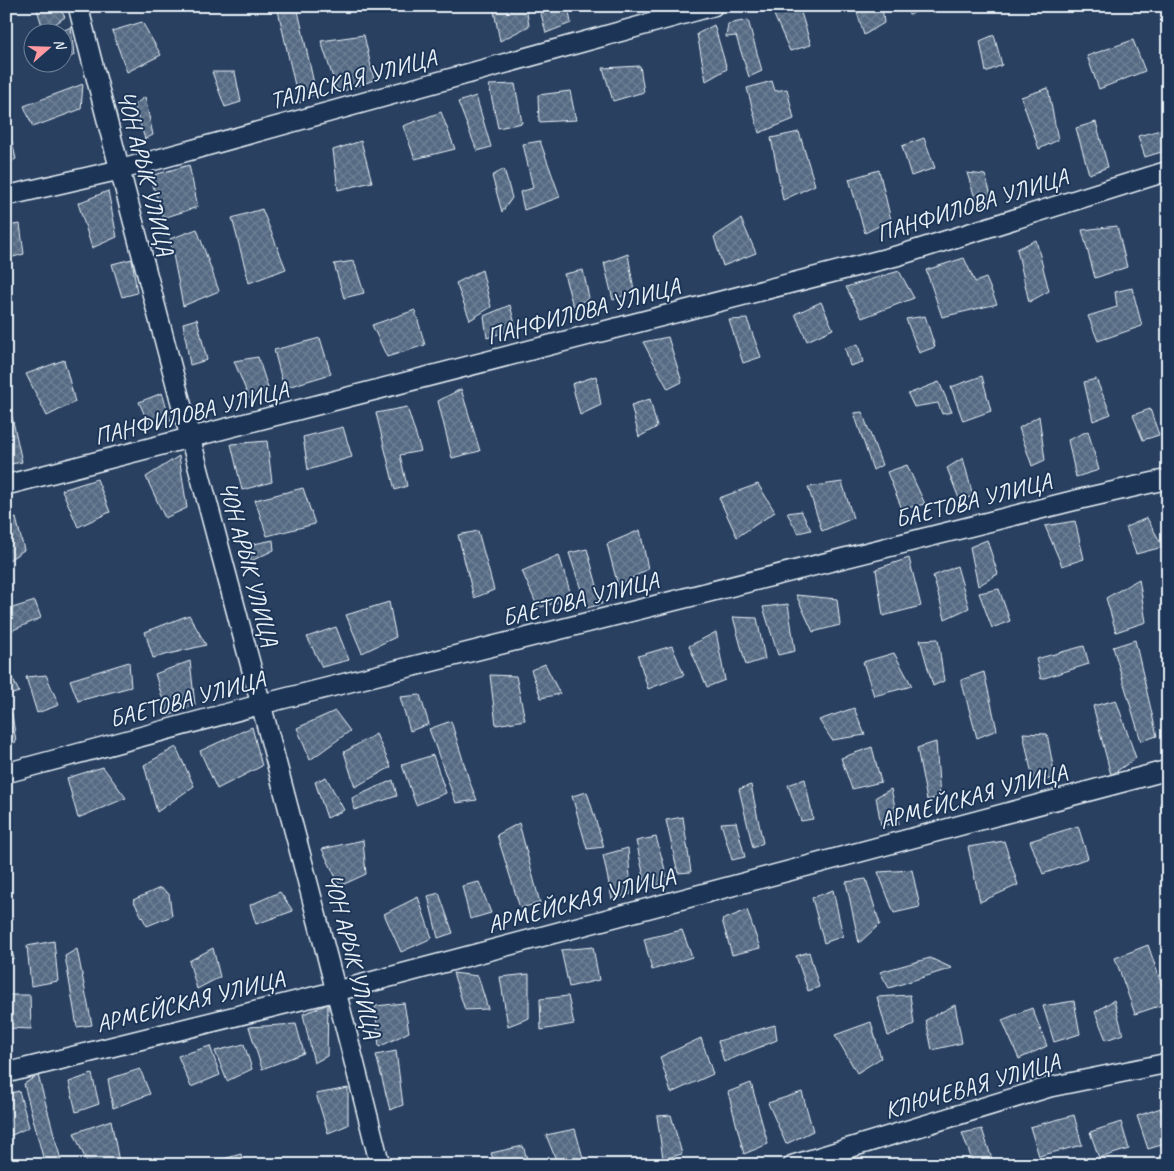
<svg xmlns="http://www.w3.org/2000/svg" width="1174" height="1171" font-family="Caveat,sans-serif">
	<defs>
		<pattern id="building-cross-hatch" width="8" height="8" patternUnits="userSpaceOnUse" patternTransform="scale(1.25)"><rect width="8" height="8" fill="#556a83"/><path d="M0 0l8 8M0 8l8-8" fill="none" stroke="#6d8095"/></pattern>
	</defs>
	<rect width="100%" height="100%" fill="#294061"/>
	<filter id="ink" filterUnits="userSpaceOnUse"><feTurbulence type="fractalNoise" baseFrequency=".02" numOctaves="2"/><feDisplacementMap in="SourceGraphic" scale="10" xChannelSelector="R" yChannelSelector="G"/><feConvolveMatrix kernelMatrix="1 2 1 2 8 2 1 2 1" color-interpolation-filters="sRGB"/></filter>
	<g filter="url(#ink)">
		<path fill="url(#building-cross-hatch)" stroke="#e8f1f8" d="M 36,6 L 58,6 L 65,17 L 44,32 Z
			M 277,6 L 297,6 L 316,93 L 299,103 Z
			M 493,6 L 526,6 L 529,26 L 500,41 Z
			M 539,6 L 568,6 L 571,23 L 546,33 Z
			M 770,6 L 799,6 L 811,45 L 790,51 Z
			M 855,6 L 882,6 L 884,23 L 864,35 Z
			M 905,6 L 929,6 L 909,15 Z
			M 748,20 L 762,71 L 749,77 L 736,36 L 726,37 L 728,24 Z
			M 142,22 L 161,55 L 127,72 L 112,31 Z
			M 714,25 L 727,69 L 706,81 L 697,34 Z
			M 71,27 L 74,55 L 62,62 L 62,32 L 60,32 Z
			M 364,35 L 374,80 L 338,93 L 321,41 Z
			M 994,35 L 1002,65 L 986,72 L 980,41 Z
			M 1133,40 L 1145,71 L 1099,89 L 1087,56 Z
			M 640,66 L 644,92 L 613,101 L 603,68 Z
			M 212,72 L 235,72 L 241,102 L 225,107 Z
			M 772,81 L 775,91 L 787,89 L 794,119 L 759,133 L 747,88 Z
			M 83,84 L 81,109 L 33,127 L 24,106 Z
			M 515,84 L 522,123 L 498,128 L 489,85 Z
			M 1048,88 L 1058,140 L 1039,149 L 1021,97 Z
			M 570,91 L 576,120 L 539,122 L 538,95 Z
			M 476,96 L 491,147 L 477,151 L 458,102 Z
			M 145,97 L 153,135 L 145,139 L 134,105 Z
			M 441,112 L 455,149 L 415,159 L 403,126 Z
			M 6,116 L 16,159 L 6,164 Z
			M 1096,122 L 1108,167 L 1089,174 L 1076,128 Z
			M 1168,128 L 1168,150 L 1145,157 L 1138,136 Z
			M 799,132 L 815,185 L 783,200 L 771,138 Z
			M 924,138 L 935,168 L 911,176 L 902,146 Z
			M 361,141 L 372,182 L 338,190 L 333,150 Z
			M 540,141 L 560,197 L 524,210 L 520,192 L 533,188 L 523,144 Z
			M 189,165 L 198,207 L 163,218 L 150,176 Z
			M 504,169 L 512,198 L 502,212 L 492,176 Z
			M 879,170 L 891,220 L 865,233 L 849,179 Z
			M 967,173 L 985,175 L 993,201 L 978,207 Z
			M 108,191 L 117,237 L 92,248 L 78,203 Z
			M 262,209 L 286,269 L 249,283 L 232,218 Z
			M 741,219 L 756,253 L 723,266 L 714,237 Z
			M 20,224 L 24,254 L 6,259 L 6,226 Z
			M 1117,226 L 1127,267 L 1095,278 L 1082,230 Z
			M 197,229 L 219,291 L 183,306 L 170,239 Z
			M 1036,240 L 1049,291 L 1029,302 L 1017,249 Z
			M 628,254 L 634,291 L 613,300 L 604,263 Z
			M 964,258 L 975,282 L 986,278 L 997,304 L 942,317 L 926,270 Z
			M 132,259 L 137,293 L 122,297 L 112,264 Z
			M 354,261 L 364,293 L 344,298 L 334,264 Z
			M 482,270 L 491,307 L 470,320 L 456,283 Z
			M 583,270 L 589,298 L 573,306 L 564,274 Z
			M 899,271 L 914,298 L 862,318 L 846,287 Z
			M 1132,288 L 1142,326 L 1098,341 L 1088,316 L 1117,307 L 1115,292 Z
			M 821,302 L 833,329 L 807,341 L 795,314 Z
			M 510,305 L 516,328 L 487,338 L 484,316 Z
			M 415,310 L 425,345 L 387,357 L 372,325 Z
			M 925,316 L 935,347 L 919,353 L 906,319 Z
			M 197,319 L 207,360 L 190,365 L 183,323 Z
			M 747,319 L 761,357 L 743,363 L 729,320 Z
			M 668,337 L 682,382 L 668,389 L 643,342 Z
			M 320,338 L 331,374 L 284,388 L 274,350 Z
			M 858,344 L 863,362 L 850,366 L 845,348 Z
			M 258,357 L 268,388 L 249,398 L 234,361 Z
			M 64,360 L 75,402 L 47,416 L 26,374 Z
			M 596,376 L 601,405 L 580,415 L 572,384 Z
			M 982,376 L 991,411 L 963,421 L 951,387 Z
			M 1096,379 L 1111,414 L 1093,421 L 1084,382 Z
			M 939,382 L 952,412 L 942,414 L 938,403 L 914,407 L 908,394 Z
			M 461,389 L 480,451 L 452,458 L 438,401 Z
			M 162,393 L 171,421 L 149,425 L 139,402 Z
			M 650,399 L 657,427 L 639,437 L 631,405 Z
			M 6,403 L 9,403 L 22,462 L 6,465 Z
			M 407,407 L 421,451 L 400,455 L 407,486 L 395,490 L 376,413 Z
			M 1150,409 L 1159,435 L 1143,440 L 1133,415 Z
			M 862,412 L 882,465 L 873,470 L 854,413 Z
			M 1039,416 L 1045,460 L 1032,466 L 1019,428 Z
			M 343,427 L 352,457 L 308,470 L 303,437 Z
			M 1088,431 L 1099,470 L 1076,477 L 1068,440 Z
			M 267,441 L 272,482 L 242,490 L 231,444 Z
			M 179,456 L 187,508 L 165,518 L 146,477 Z
			M 963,458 L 973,496 L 960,501 L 947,468 Z
			M 907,465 L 925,504 L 902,509 L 887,472 Z
			M 97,479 L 110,512 L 78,527 L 62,490 Z
			M 842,482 L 853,518 L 822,531 L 808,487 Z
			M 758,484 L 775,512 L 737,537 L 719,498 Z
			M 303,488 L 315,524 L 267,536 L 255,500 Z
			M 801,511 L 811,530 L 798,533 L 787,513 Z
			M 16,518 L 24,550 L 6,562 L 6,519 Z
			M 1147,518 L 1163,547 L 1136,554 L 1126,527 Z
			M 1075,521 L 1084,559 L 1062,566 L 1045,526 Z
			M 640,530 L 648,569 L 618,586 L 607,544 Z
			M 478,531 L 494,590 L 474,598 L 458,535 Z
			M 273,540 L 274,550 L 251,561 L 249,545 Z
			M 987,540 L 998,574 L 978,586 L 970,547 Z
			M 587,549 L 602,604 L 587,608 L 569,553 Z
			M 559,555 L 572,598 L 538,608 L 522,571 Z
			M 909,558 L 921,606 L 883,616 L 876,569 Z
			M 957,566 L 969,608 L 945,619 L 933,576 Z
			M 1139,579 L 1146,622 L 1116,632 L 1106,598 Z
			M 999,589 L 1010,621 L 992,628 L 979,593 Z
			M 796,595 L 837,599 L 840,625 L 813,632 Z
			M 35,601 L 41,618 L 6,633 L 6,610 Z
			M 389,602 L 396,637 L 362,653 L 346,615 Z
			M 788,604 L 795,651 L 778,655 L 763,607 Z
			M 189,615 L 206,645 L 153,658 L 145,632 Z
			M 733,617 L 757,618 L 765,659 L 746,665 Z
			M 336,627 L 349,660 L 322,667 L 307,637 Z
			M 716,632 L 725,680 L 707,687 L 689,646 Z
			M 938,639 L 944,681 L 933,686 L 920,640 Z
			M 1135,640 L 1157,736 L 1141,741 L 1113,647 Z
			M 672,646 L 684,675 L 648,689 L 638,656 Z
			M 1084,646 L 1089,664 L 1041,679 L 1036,659 Z
			M 894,653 L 912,686 L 874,696 L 863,662 Z
			M 190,661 L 195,705 L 168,716 L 155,674 Z
			M 129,662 L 131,687 L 78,701 L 70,680 Z
			M 545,664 L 560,694 L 541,698 L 531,670 Z
			M 6,665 L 19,692 L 6,696 Z
			M 984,672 L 997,730 L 977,738 L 961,680 Z
			M 46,675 L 59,705 L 37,713 L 26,677 Z
			M 490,675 L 516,676 L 525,720 L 496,725 Z
			M 420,695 L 429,724 L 410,731 L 400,697 Z
			M 1116,700 L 1136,758 L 1111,775 L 1093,706 Z
			M 854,708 L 865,735 L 832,740 L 819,720 Z
			M 335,711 L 350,731 L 310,760 L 297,728 Z
			M 12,713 L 16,742 L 6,744 L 6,714 Z
			M 451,721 L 470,783 L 477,800 L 456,803 L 429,729 Z
			M 252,727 L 262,766 L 217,789 L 200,751 Z
			M 1023,733 L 1047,734 L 1055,777 L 1034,784 Z
			M 376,734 L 391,767 L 355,787 L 344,752 Z
			M 936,742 L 940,797 L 927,800 L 917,748 Z
			M 176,747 L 194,786 L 157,812 L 144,765 Z
			M 872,747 L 881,782 L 852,789 L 841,758 Z
			M 433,755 L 446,793 L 416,805 L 402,765 Z
			M 103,767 L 126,798 L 78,818 L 67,778 Z
			M 326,777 L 344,810 L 327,818 L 315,782 Z
			M 805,779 L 813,819 L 801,821 L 788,785 Z
			M 393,780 L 397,796 L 354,810 L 352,798 Z
			M 751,785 L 763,843 L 753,848 L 739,789 Z
			M 891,789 L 899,824 L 881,825 L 876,797 Z
			M 587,792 L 604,847 L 587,849 L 572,796 Z
			M 1168,798 L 1168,829 L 1160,803 Z
			M 683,817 L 691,872 L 678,873 L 666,820 Z
			M 736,822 L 745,857 L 732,860 L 721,823 Z
			M 519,823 L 540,903 L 520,908 L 497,835 Z
			M 1078,826 L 1088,858 L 1043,874 L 1030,841 Z
			M 656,837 L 669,884 L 646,886 L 636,841 Z
			M 363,840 L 366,874 L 340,886 L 322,849 Z
			M 1004,841 L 1018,885 L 980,902 L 968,847 Z
			M 628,848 L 631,894 L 612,899 L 603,855 Z
			M 912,870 L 920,907 L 894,913 L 878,872 Z
			M 866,879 L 880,924 L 859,943 L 846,882 Z
			M 479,882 L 491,913 L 470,919 L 462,886 Z
			M 160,888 L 169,894 L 172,916 L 147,926 L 133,900 Z
			M 833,890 L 843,936 L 824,943 L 812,898 Z
			M 280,892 L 293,911 L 256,924 L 250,905 Z
			M 439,893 L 453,933 L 438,938 L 428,896 Z
			M 418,897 L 432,938 L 401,952 L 384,914 Z
			M 747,910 L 760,948 L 732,955 L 722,920 Z
			M 682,930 L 692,957 L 652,970 L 644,939 Z
			M 6,934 L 14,958 L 6,961 Z
			M 54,941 L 58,981 L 31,986 L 27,946 Z
			M 1148,945 L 1168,1003 L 1135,1014 L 1115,958 Z
			M 593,947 L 599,980 L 569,987 L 561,950 Z
			M 213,948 L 220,977 L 197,989 L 189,961 Z
			M 77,949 L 92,1025 L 77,1027 L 65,956 Z
			M 809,952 L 819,987 L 808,991 L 796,956 Z
			M 930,958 L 952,968 L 889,988 L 880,972 Z
			M 453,973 L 478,976 L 488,1009 L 465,1010 Z
			M 529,974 L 529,1018 L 508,1026 L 500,977 Z
			M 6,995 L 30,995 L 31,1029 L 8,1028 Z
			M 910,995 L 914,1024 L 888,1036 L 877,997 Z
			M 568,996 L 574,1024 L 541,1030 L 540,999 Z
			M 1114,1000 L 1123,1034 L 1106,1040 L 1095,1012 Z
			M 1074,1001 L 1080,1034 L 1054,1042 L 1043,1006 Z
			M 404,1003 L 409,1032 L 379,1047 L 375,1006 Z
			M 328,1004 L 327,1056 L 314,1063 L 303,1014 Z
			M 955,1005 L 962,1043 L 932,1050 L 926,1020 Z
			M 1032,1008 L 1047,1046 L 1019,1059 L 1002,1020 Z
			M 871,1022 L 881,1058 L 857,1073 L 835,1035 Z
			M 296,1024 L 304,1053 L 262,1069 L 249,1027 Z
			M 775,1025 L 777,1040 L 724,1062 L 718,1041 Z
			M 701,1038 L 713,1074 L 671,1093 L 660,1057 Z
			M 244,1044 L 252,1069 L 227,1081 L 215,1051 Z
			M 210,1046 L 220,1075 L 191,1087 L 178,1056 Z
			M 396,1051 L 403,1105 L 390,1110 L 376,1055 Z
			M 140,1069 L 150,1094 L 113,1108 L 108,1079 Z
			M 92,1074 L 99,1104 L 76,1112 L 69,1082 Z
			M 38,1075 L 61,1160 L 48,1165 L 45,1165 L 24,1084 Z
			M 751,1083 L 768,1144 L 744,1154 L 728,1092 Z
			M 348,1088 L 348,1125 L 328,1133 L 316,1094 Z
			M 19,1091 L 29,1127 L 6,1138 L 6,1094 Z
			M 802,1092 L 813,1131 L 786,1144 L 768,1103 Z
			M 1161,1108 L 1168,1130 L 1168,1143 L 1148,1149 L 1137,1116 Z
			M 671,1115 L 682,1154 L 663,1159 L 657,1116 Z
			M 1074,1115 L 1082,1145 L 1039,1156 L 1030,1127 Z
			M 111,1120 L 119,1162 L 111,1165 L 88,1165 L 74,1133 Z
			M 1121,1122 L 1129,1149 L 1099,1158 L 1090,1132 Z
			M 575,1129 L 585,1165 L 558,1165 L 546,1135 Z
			M 982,1129 L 994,1165 L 974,1165 L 962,1133 Z
			M 523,1146 L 529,1165 L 495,1165 L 491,1153 Z
			M 241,1154 L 243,1165 L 203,1165 Z"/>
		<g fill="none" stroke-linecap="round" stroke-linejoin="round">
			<g stroke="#e8f1f8" stroke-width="22">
				<path id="minor" d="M 78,6 C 175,393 284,777 380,1165
					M 6,196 L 119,170 L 713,6
					M 6,485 L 900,255 L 1168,171
					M 6,773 L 262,704 L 1072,501 L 1168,479
					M 6,1073 L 337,991 L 1168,770
					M 793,1165 L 1050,1087 L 1168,1063"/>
			</g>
			<use href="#minor" stroke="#1d3557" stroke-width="19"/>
		</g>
	</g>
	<g text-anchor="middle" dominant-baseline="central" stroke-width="4" stroke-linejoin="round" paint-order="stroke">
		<g font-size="24" fill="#e8f1f8" stroke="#1d3557">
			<text transform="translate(353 79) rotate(-15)">ТАЛАСКАЯ УЛИЦА</text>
			<text transform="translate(146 173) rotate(76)">ЧОН АРЫК УЛИЦА</text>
			<text transform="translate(972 205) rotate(-17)">ПАНФИЛОВА УЛИЦА</text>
			<text transform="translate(583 311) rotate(-15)">ПАНФИЛОВА УЛИЦА</text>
			<text transform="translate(191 413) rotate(-14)">ПАНФИЛОВА УЛИЦА</text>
			<text transform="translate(973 500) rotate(-14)">БАЕТОВА УЛИЦА</text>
			<text transform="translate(249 564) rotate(75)">ЧОН АРЫК УЛИЦА</text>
			<text transform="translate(580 599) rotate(-14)">БАЕТОВА УЛИЦА</text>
			<text transform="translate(187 699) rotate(-15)">БАЕТОВА УЛИЦА</text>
			<text transform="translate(973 796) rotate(-15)">АРМЕЙСКАЯ УЛИЦА</text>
			<text transform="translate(581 900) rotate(-15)">АРМЕЙСКАЯ УЛИЦА</text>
			<text transform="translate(353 956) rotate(76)">ЧОН АРЫК УЛИЦА</text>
			<text transform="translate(190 1001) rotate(-14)">АРМЕЙСКАЯ УЛИЦА</text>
			<text transform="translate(972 1086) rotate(-16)">КЛЮЧЕВАЯ УЛИЦА</text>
		</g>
	</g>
	<rect width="1174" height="1171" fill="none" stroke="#1d3557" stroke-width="25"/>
	<rect x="12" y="12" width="1149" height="1146" fill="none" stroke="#e8f1f8" stroke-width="2" filter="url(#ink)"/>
	<g transform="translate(48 48) rotate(70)"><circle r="24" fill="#1d3557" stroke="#6e8097"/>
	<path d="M0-4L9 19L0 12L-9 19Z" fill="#ff9aa2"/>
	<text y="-8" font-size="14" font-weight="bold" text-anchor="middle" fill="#e8f1f8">N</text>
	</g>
</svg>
